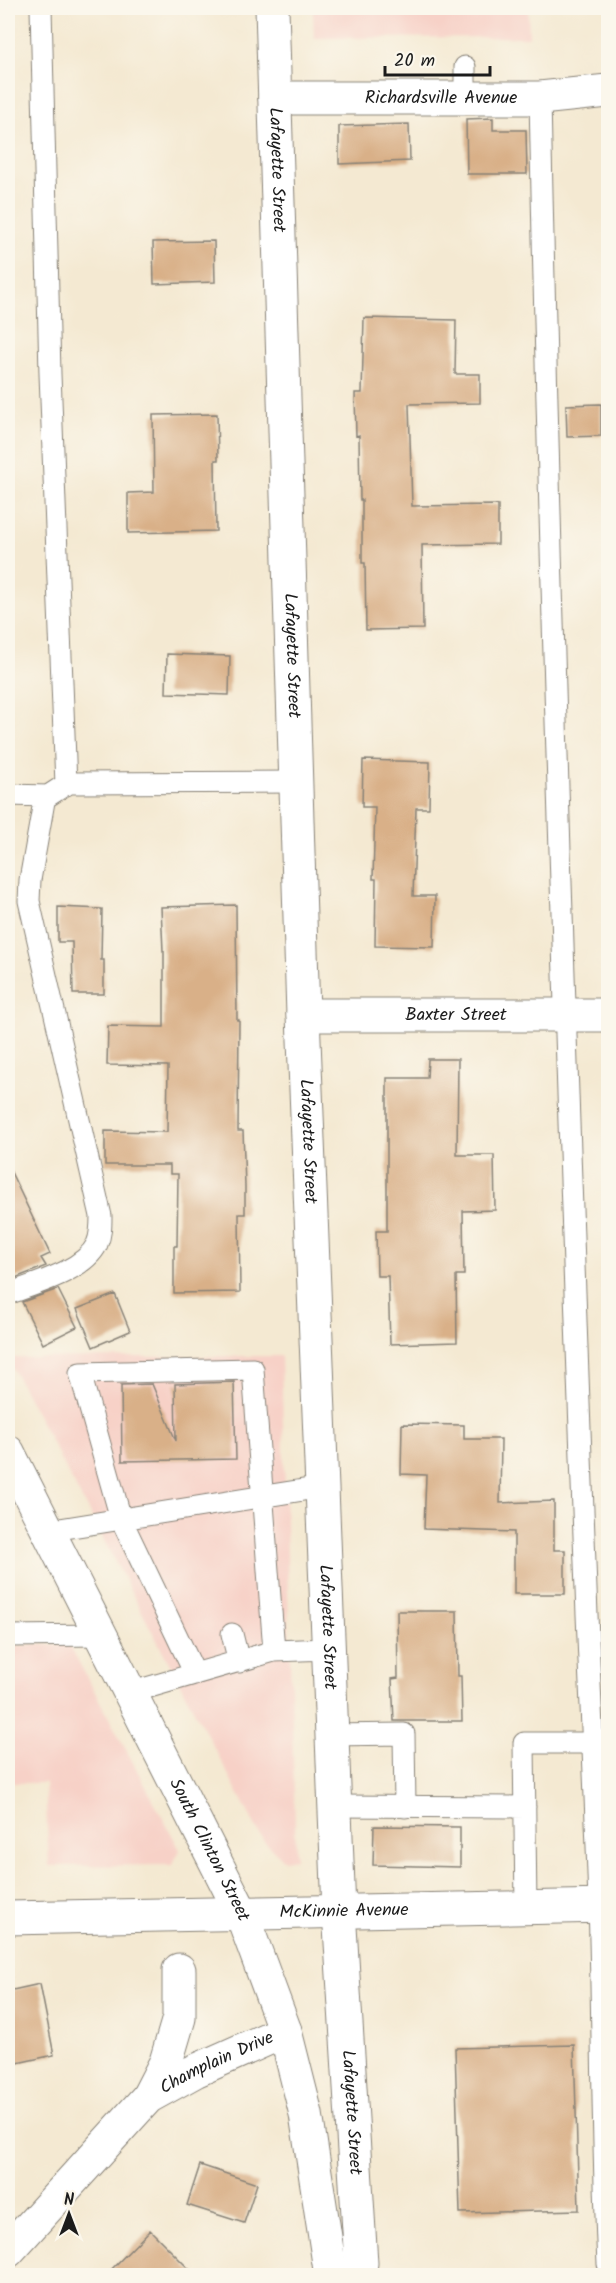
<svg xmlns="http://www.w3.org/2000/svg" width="616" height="2283" font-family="Kalam,sans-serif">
	<rect width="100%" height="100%" fill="#fbf7ec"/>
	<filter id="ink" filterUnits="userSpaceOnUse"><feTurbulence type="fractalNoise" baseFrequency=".0167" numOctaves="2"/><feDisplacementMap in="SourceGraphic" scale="12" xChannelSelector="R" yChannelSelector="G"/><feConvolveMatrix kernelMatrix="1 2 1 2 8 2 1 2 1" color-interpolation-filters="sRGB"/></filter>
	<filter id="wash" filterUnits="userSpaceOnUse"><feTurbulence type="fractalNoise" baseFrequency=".008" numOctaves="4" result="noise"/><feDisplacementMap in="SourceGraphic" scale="24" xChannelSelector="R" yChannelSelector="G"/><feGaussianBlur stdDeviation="1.35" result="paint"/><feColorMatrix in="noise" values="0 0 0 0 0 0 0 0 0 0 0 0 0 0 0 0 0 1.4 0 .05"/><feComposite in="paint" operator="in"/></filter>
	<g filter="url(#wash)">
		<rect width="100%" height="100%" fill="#f4e9d2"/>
		<path fill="#f7d1c7" d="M 313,8 L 528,8 L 529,37 L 314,38 Z
			M 281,1356 L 296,1858 L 284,1860 L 263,1840 L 8,1360 L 8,1358 Z
			M 69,1644 L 180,1850 L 172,1865 L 49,1866 L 45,1783 L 8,1783 L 8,1646 Z"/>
		<g id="blocks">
			<path fill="#d9b088" d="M 493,118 L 493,130 L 526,130 L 527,174 L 467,174 L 466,119 Z
				M 409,124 L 410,161 L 339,164 L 339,126 Z
				M 214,241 L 215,282 L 154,284 L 153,242 Z
				M 364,318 L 456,320 L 455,374 L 480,374 L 480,403 L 409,404 L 412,506 L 498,505 L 498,544 L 422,545 L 423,629 L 366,630 L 365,563 L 362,563 L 362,500 L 360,500 L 359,435 L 356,436 L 355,393 L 362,393 Z
				M 601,404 L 601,436 L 567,437 L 566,405 Z
				M 217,414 L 218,460 L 215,460 L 216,531 L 128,533 L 128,493 L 154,492 L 153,415 Z
				M 167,654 L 230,656 L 229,695 L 166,693 Z
				M 363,760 L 430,762 L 429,808 L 416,808 L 413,896 L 435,896 L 434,947 L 375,946 L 376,879 L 373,879 L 375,807 L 362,807 Z
				M 236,905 L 237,1020 L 239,1020 L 238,1131 L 243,1131 L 245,1186 L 245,1214 L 239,1214 L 240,1292 L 174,1293 L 174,1246 L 177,1246 L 178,1174 L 170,1174 L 170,1165 L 105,1165 L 105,1131 L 167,1132 L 168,1066 L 107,1065 L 108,1026 L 164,1027 L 164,951 L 163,951 L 161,907 Z
				M 58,907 L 102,909 L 101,960 L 104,960 L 104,994 L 73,994 L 72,942 L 58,942 Z
				M 428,1059 L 458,1059 L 457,1155 L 494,1155 L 495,1210 L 463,1211 L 464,1275 L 456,1275 L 457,1342 L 390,1344 L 388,1276 L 377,1276 L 376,1231 L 387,1231 L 387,1078 L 427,1078 Z
				M 8,1166 L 50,1254 L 41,1258 L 46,1266 L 10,1280 L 8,1274 Z
				M 58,1289 L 77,1327 L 43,1344 L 22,1302 Z
				M 115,1294 L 130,1331 L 93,1347 L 77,1309 Z
				M 234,1382 L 236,1459 L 122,1461 L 121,1385 L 152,1384 L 176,1441 L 175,1384 Z
				M 402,1424 L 464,1425 L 464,1439 L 501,1439 L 500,1503 L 554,1501 L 554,1550 L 565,1550 L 565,1594 L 514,1594 L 514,1532 L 424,1529 L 426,1475 L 401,1474 Z
				M 397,1611 L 457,1611 L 458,1676 L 461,1676 L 462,1721 L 394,1721 L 392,1679 L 398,1678 Z
				M 374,1826 L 460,1827 L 460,1867 L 373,1865 Z
				M 40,1984 L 54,2055 L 8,2065 L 8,1991 Z
				M 574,2045 L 579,2210 L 460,2213 L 455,2048 Z
				M 200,2165 L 257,2184 L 244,2223 L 187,2205 Z
				M 150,2230 L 196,2276 L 105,2276 Z"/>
		</g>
	</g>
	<g filter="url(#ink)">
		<use href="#blocks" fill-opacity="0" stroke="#888277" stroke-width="1.5"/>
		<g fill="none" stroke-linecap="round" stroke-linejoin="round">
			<g stroke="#888277" stroke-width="23">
				<path id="service" d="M 41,8 L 50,374 L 66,785
					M 465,67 L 465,98
					M 540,98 C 550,595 567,1092 586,1589 C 590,1695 596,1800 599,1905 C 603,2025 602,2145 608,2264
					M 8,795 L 48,796 L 68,783 L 296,782
					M 8,1294 C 34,1284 84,1271 97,1244 C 101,1235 101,1226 101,1216 L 29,901 L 30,880 L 45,796
					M 47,1531 L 322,1487
					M 232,1634 L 239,1662
					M 8,1636 L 100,1635
					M 195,1674 L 121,1519 L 80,1373 L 253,1369 L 274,1651
					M 129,1693 L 274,1651 L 328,1649
					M 331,1735 L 404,1734 L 405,1807
					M 335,1806 L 525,1807
					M 526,1908 L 524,1743 L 591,1743"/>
			</g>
			<g stroke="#888277" stroke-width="35">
				<g id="minor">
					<path id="s1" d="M 275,98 L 540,98 L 608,91"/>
					<path id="s2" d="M 303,1015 L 608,1015"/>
					<path d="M 148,2097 L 166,2062 L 179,2018 L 179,1970"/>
					<path id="s3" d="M 8,2251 L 148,2097 L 195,2071 L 285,2031"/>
				</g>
			</g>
			<g stroke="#888277" stroke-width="35">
				<g id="tertiary">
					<path id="s4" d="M 8,1918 L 608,1906"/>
				</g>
			</g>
			<g stroke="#888277" stroke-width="35">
				<g id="trunk">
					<path id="s5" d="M 272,8 L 303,1015 L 339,1911 L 361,2263 L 358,2276"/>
					<path id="s6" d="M 8,1452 L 241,1912 L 285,2031 L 306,2114 L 331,2276"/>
				</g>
			</g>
			<use href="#service" stroke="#fff" stroke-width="21"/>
			<use href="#minor" stroke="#fff" stroke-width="33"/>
			<use href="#tertiary" stroke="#fff" stroke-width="33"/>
			<use href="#trunk" stroke="#fff" stroke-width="33"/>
		</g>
	</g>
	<g text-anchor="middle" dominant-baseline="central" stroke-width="4.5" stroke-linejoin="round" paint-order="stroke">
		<g font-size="18" fill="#1c1c1c" stroke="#fbf7ec">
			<text stroke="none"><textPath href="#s1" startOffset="166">Richardsville Avenue</textPath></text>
			<text stroke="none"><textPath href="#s5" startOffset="162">Lafayette Street</textPath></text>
			<text stroke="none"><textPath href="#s5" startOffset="648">Lafayette Street</textPath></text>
			<text stroke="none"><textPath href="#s2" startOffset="153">Baxter Street</textPath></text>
			<text stroke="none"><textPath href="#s5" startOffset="1134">Lafayette Street</textPath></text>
			<text stroke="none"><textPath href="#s5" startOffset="1620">Lafayette Street</textPath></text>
			<text stroke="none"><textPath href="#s6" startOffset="446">South Clinton Street</textPath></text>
			<text stroke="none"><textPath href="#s4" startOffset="336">McKinnie Avenue</textPath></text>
			<text stroke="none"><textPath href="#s3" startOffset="285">Champlain Drive</textPath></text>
			<text stroke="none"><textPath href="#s5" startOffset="2106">Lafayette Street</textPath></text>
		</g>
	</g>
	<rect width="616" height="2283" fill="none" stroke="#fbf7ec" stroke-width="30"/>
	<g transform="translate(69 2214)" stroke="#fbf7ec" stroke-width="4.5" paint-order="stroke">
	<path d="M0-4.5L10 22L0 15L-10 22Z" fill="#1c1c1c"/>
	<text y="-9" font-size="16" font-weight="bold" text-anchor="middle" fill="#1c1c1c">N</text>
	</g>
	<path d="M385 66v9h105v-9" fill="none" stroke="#1c1c1c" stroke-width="3"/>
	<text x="394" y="66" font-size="18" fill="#1c1c1c" stroke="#fbf7ec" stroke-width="4.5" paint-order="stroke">20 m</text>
</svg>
